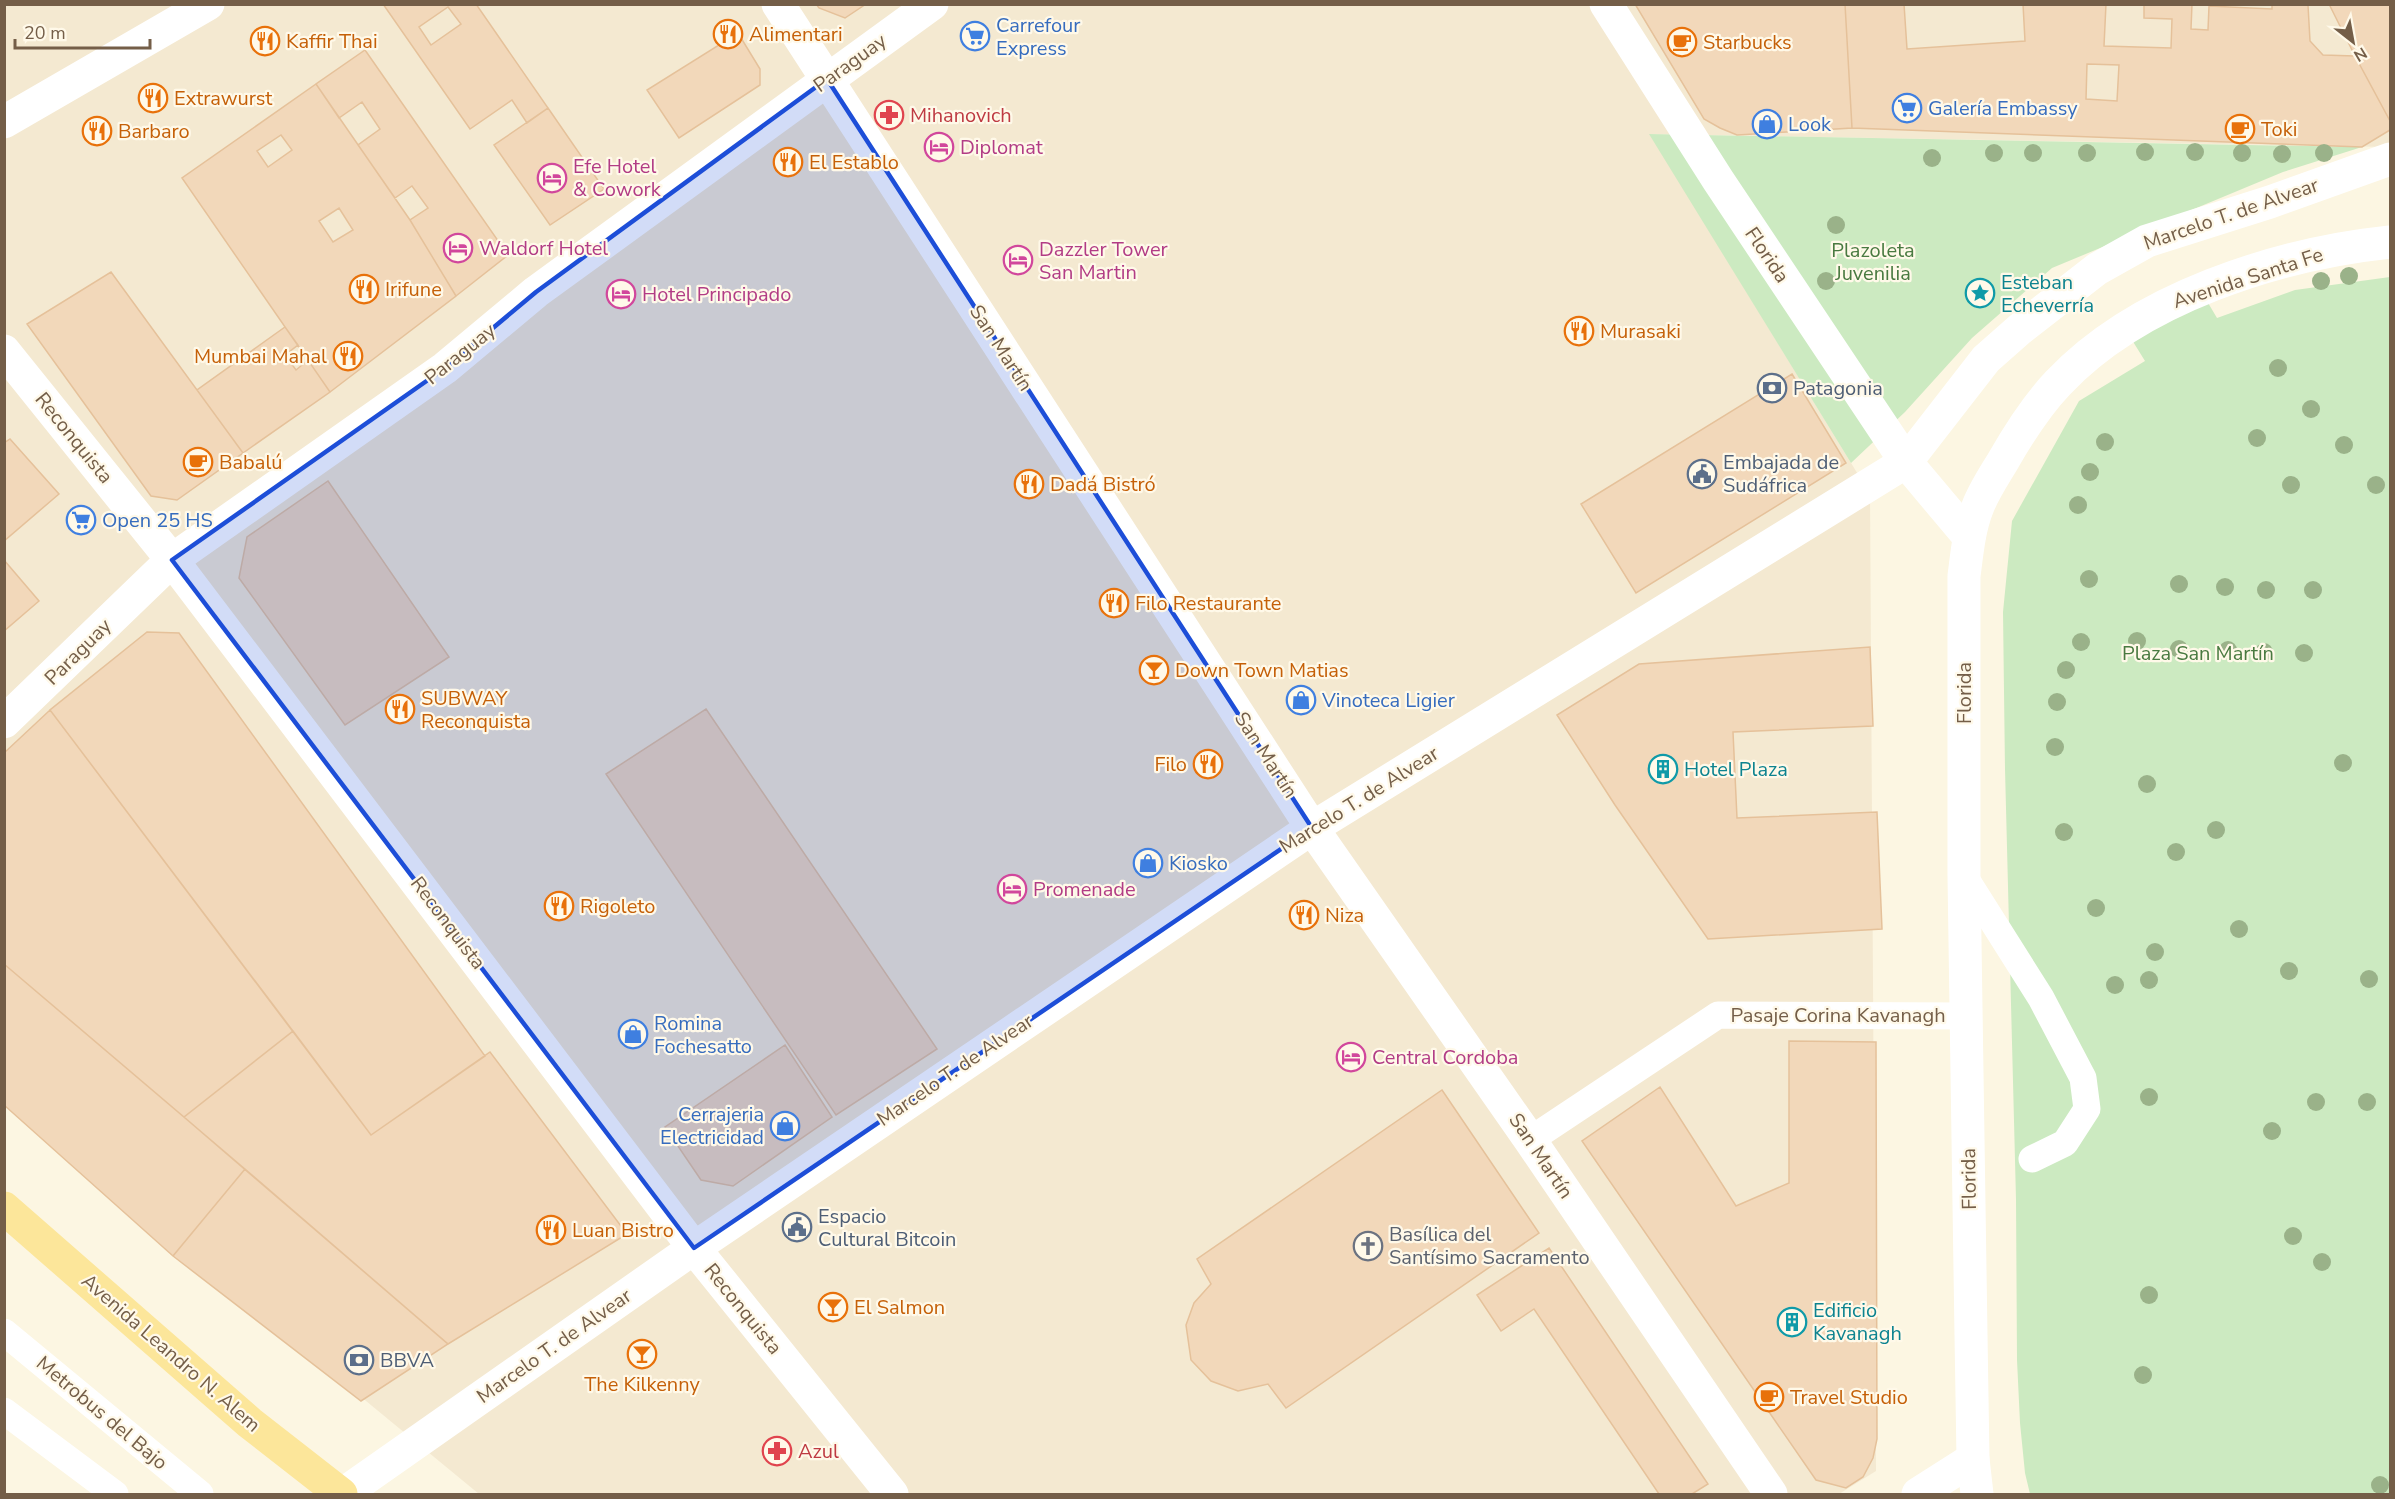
<svg xmlns="http://www.w3.org/2000/svg" width="2395" height="1499" font-family="'Nunito Sans',sans-serif">
	<rect width="100%" height="100%" fill="#fcf6e2"/>
	<path fill="#f4e9d1" d="M 4,5 L 2390,5 L 2390,147 L 1650,134 L 1870,494 L 1876,1471 L 1839,1494 L 479,1494 L 5,1104 Z"/>
	<path fill="#cceac1" d="M 1649,134 L 2362,147 L 2283,172 L 2052,268 L 1972,338 L 1905,412 L 1851,463 Z
		M 2390,277 L 2390,1494 L 2030,1494 L 2025,1473 L 2020,1423 L 2017,1360 L 2016,1199 L 2005,769 L 2003,612 L 2012,521 L 2079,401 L 2145,361 L 2132,340 L 2204,296 L 2217,318 L 2295,290 Z"/>
	<path fill="#f2d8ba" stroke="#e5c19a" stroke-width="1.5" fill-rule="evenodd" d="M 383,4 L 476,4 L 548,108 L 527,123 L 512,100 L 470,129 ZM 448,7 L 461,24 L 431,45 L 419,27 Z
		M 816,4 L 866,4 L 845,18 L 819,8 Z
		M 1635,4 L 1845,4 L 1852,128 L 1737,135 L 1720,128 L 1704,119 Z
		M 1845,4 L 1904,4 L 1907,49 L 2025,41 L 2023,4 L 2106,4 L 2104,46 L 2171,48 L 2172,19 L 2144,18 L 2144,4 L 2192,4 L 2191,29 L 2208,30 L 2209,6 L 2272,9 L 2272,4 L 2311,4 L 2308,5 L 2310,41 L 2323,55 L 2355,56 L 2390,121 L 2390,130 L 2362,147 L 1852,128 ZM 2087,64 L 2119,65 L 2117,101 L 2086,99 Z
		M 2329,4 L 2390,4 L 2390,121 L 2355,56 Z
		M 738,33 L 760,69 L 760,85 L 679,138 L 647,90 Z
		M 365,50 L 508,255 L 456,296 L 410,220 L 428,208 L 412,186 L 395,198 L 358,145 L 380,129 L 362,102 L 339,118 L 316,84 Z
		M 316,84 L 410,220 L 456,296 L 330,392 L 182,178 ZM 281,135 L 292,150 L 268,167 L 257,151 ZM 339,208 L 353,230 L 333,242 L 319,221 Z
		M 548,108 L 604,189 L 550,225 L 494,145 Z
		M 111,272 L 243,453 L 177,500 L 151,496 L 27,324 Z
		M 285,327 L 298,345 L 285,355 L 296,370 L 308,360 L 330,392 L 243,453 L 197,390 Z
		M 1792,374 L 1846,463 L 1636,593 L 1581,504 Z
		M 10,439 L 59,494 L 4,541 L 4,443 Z
		M 328,481 L 449,657 L 345,725 L 239,578 L 247,537 Z
		M 4,560 L 39,601 L 4,631 Z
		M 147,632 L 179,633 L 485,1056 L 371,1135 L 50,710 Z
		M 1870,647 L 1873,726 L 1733,732 L 1737,818 L 1877,812 L 1882,929 L 1708,939 L 1615,805 L 1557,715 L 1639,664 Z
		M 706,709 L 937,1049 L 836,1115 L 606,774 Z
		M 50,710 L 293,1031 L 184,1117 L 4,964 L 4,753 Z
		M 4,964 L 245,1169 L 173,1256 L 4,1105 Z
		M 293,1031 L 371,1135 L 490,1052 L 627,1234 L 448,1344 L 184,1117 Z
		M 1789,1041 L 1876,1042 L 1877,1439 L 1873,1458 L 1863,1477 L 1846,1488 L 1816,1480 L 1582,1141 L 1660,1087 L 1736,1206 L 1789,1183 Z
		M 785,1045 L 832,1117 L 733,1186 L 701,1180 L 665,1127 Z
		M 1442,1090 L 1539,1233 L 1286,1408 L 1268,1384 L 1238,1391 L 1211,1381 L 1191,1360 L 1186,1325 L 1194,1303 L 1211,1284 L 1197,1259 Z
		M 245,1169 L 448,1344 L 361,1401 L 173,1256 Z
		M 1549,1248 L 1708,1484 L 1692,1494 L 1659,1494 L 1534,1309 L 1501,1331 L 1477,1295 Z"/>
	<g fill="none" stroke-linecap="round" stroke-linejoin="round">
		<path stroke="#fff" stroke-width="27" d="M 1964,876 L 2041,998 L 2083,1078 L 2087,1109 L 2065,1143 L 2032,1159
			M 1530,1140 L 1718,1015 L 1967,1016
			M 4,1332 L 200,1494
			M 4,1411 L 115,1494"/>
		<path stroke="#fff" stroke-width="33" d="M 1606,4 L 1718,180 L 1906,462
			M 4,122 L 208,4"/>
		<path stroke="#fff" stroke-width="33" d="M 778,4 L 1312,828 L 1530,1140 L 1771,1494
			M 4,351 L 172,560 L 694,1248 L 892,1494
			M 1906,462 L 1969,537
			M 4,722 L 172,560 L 445,368 L 536,292 L 932,4
			M 343,1494 L 694,1248 L 1312,828 L 1906,462 L 1986,359 L 2020,329 L 2097,269 L 2147,241 L 2270,202 L 2390,159
			M 1918,1494 L 1973,1459"/>
		<path stroke="#fff" stroke-width="33" d="M 1977,1494 L 1973,1459 L 1971,1335 L 1964,876 L 1964,576 C 1967,553 1969,530 1977,509 C 1983,492 1994,476 2003,461 C 2019,433 2036,406 2058,383 C 2138,298 2277,254 2390,242"/>
		<path stroke="#fce69a" stroke-width="33" d="M 4,1208 L 250,1423 L 341,1494"/>
	</g>
	<g fill="#9ab289">
		<circle cx="2145" cy="152" r="9"/>
		<circle cx="2195" cy="152" r="9"/>
		<circle cx="1994" cy="153" r="9"/>
		<circle cx="2033" cy="153" r="9"/>
		<circle cx="2087" cy="153" r="9"/>
		<circle cx="2242" cy="153" r="9"/>
		<circle cx="2324" cy="153" r="9"/>
		<circle cx="2282" cy="154" r="9"/>
		<circle cx="1932" cy="158" r="9"/>
		<circle cx="1836" cy="225" r="9"/>
		<circle cx="2349" cy="276" r="9"/>
		<circle cx="1826" cy="281" r="9"/>
		<circle cx="2321" cy="281" r="9"/>
		<circle cx="2278" cy="368" r="9"/>
		<circle cx="2311" cy="409" r="9"/>
		<circle cx="2257" cy="438" r="9"/>
		<circle cx="2105" cy="442" r="9"/>
		<circle cx="2344" cy="445" r="9"/>
		<circle cx="2090" cy="472" r="9"/>
		<circle cx="2291" cy="485" r="9"/>
		<circle cx="2376" cy="485" r="9"/>
		<circle cx="2078" cy="505" r="9"/>
		<circle cx="2089" cy="579" r="9"/>
		<circle cx="2179" cy="584" r="9"/>
		<circle cx="2225" cy="587" r="9"/>
		<circle cx="2266" cy="590" r="9"/>
		<circle cx="2313" cy="590" r="9"/>
		<circle cx="2137" cy="641" r="9"/>
		<circle cx="2081" cy="642" r="9"/>
		<circle cx="2179" cy="649" r="9"/>
		<circle cx="2228" cy="650" r="9"/>
		<circle cx="2264" cy="652" r="9"/>
		<circle cx="2304" cy="653" r="9"/>
		<circle cx="2066" cy="670" r="9"/>
		<circle cx="2057" cy="702" r="9"/>
		<circle cx="2055" cy="747" r="9"/>
		<circle cx="2343" cy="763" r="9"/>
		<circle cx="2147" cy="784" r="9"/>
		<circle cx="2216" cy="830" r="9"/>
		<circle cx="2064" cy="832" r="9"/>
		<circle cx="2176" cy="852" r="9"/>
		<circle cx="2096" cy="908" r="9"/>
		<circle cx="2239" cy="929" r="9"/>
		<circle cx="2155" cy="952" r="9"/>
		<circle cx="2289" cy="971" r="9"/>
		<circle cx="2369" cy="979" r="9"/>
		<circle cx="2149" cy="980" r="9"/>
		<circle cx="2115" cy="985" r="9"/>
		<circle cx="2149" cy="1097" r="9"/>
		<circle cx="2316" cy="1102" r="9"/>
		<circle cx="2367" cy="1102" r="9"/>
		<circle cx="2272" cy="1131" r="9"/>
		<circle cx="2293" cy="1236" r="9"/>
		<circle cx="2322" cy="1262" r="9"/>
		<circle cx="2149" cy="1295" r="9"/>
		<circle cx="2143" cy="1375" r="9"/>
		<circle cx="2380" cy="1485" r="9"/>
	</g>
	<path fill="#1d4ed8" fill-opacity="0.2" stroke="#1d4ed8" stroke-width="4.5" stroke-linejoin="round" d="M 827,79 L 1312,828 L 694,1248 L 172,560 L 445,368 L 536,292 Z"/>
	<defs>
		<g id="restaurant-ring" transform="scale(1.5)"><circle r="9.5" fill="#fff9e9" stroke="#e8710a" stroke-width="1.5"/><path d="M-5-6h1v4h1v-4h1v4h1v-4h1v5L-1.5 .5V6h-2V.5L-5-1ZM5-6V6H3V1.5H1.5Q1.5-4 5-6Z" fill="#e8710a"/></g>
		<g id="supermarket-ring" transform="scale(1.5)"><circle r="9.5" fill="#fff9e9" stroke="#3f7fe0" stroke-width="1.5"/><path d="M-6-5.5h2.5l.6 2H6L4.5 2H-2.5L-4.4-4H-6ZM-1.5 3.2a1.3 1.3 0 1 0 .1 0ZM3 3.2a1.3 1.3 0 1 0 .1 0Z" fill="#3f7fe0"/></g>
		<g id="cafe-ring" transform="scale(1.5)"><circle r="9.5" fill="#fff9e9" stroke="#e8710a" stroke-width="1.5"/><path d="M-5.5-4.5H6V0H3Q3 3.5 0 3.5H-2.5Q-5.5 3.5-5.5 0ZM3-3.2v2h1.7v-2ZM-6 4.5H4V6H-6Z" fill="#e8710a"/></g>
		<g id="pharmacy-ring" transform="scale(1.5)"><circle r="9.5" fill="#fff9e9" stroke="#e0444e" stroke-width="1.5"/><path d="M-2-6h4v4h4v4h-4v4h-4v-4h-4v-4h4Z" fill="#e0444e"/></g>
		<g id="shop-ring" transform="scale(1.5)"><circle r="9.5" fill="#fff9e9" stroke="#3f7fe0" stroke-width="1.5"/><path d="M-5-2.5h2.3a2.7 3.5 0 0 1 5.4 0H5L5.5 6h-11ZM-1.5-2.5h3a1.5 2.3 0 0 0-3 0Z" fill="#3f7fe0"/></g>
		<g id="hotel-ring" transform="scale(1.5)"><circle r="9.5" fill="#fff9e9" stroke="#d1479c" stroke-width="1.5"/><path d="M-6-4.5h1.5V1H6V5H4.5V3h-9V5H-6ZM-4 0a1.8 1.8 0 1 1 3.6 0ZM.5 0V-2.5h3Q6-2.5 6 0Z" fill="#d1479c"/></g>
		<g id="sight-ring" transform="scale(1.5)"><circle r="9.5" fill="#fff9e9" stroke="#0f9aa8" stroke-width="1.5"/><path d="M0-6L1.8-2.2L6-1.7L2.9 1.2L3.7 5.4L0 3.3L-3.7 5.4L-2.9 1.2L-6-1.7L-1.8-2.2Z" fill="#0f9aa8"/></g>
		<g id="bank-ring" transform="scale(1.5)"><circle r="9.5" fill="#fff9e9" stroke="#5c6f8a" stroke-width="1.5"/><path d="M-6-4H6V4H-6ZM0-2.3a2.3 2.3 0 1 0 0 4.6a2.3 2.3 0 1 0 0-4.6Z" fill="#5c6f8a"/></g>
		<g id="civic-ring" transform="scale(1.5)"><circle r="9.5" fill="#fff9e9" stroke="#5c6f8a" stroke-width="1.5"/><path d="M-.6-6.5H3V-4.5H.6V-3L4-1V1h2V6H-6V1h2V-1L-.6-3ZM-1.2 2.5V6h2.4V2.5Z" fill="#5c6f8a"/></g>
		<g id="bar-ring" transform="scale(1.5)"><circle r="9.5" fill="#fff9e9" stroke="#e8710a" stroke-width="1.5"/><path d="M-6-5H6L.8 .8V4.5H3.5V6h-7V4.5H-.8V.8Z" fill="#e8710a"/></g>
		<g id="building-ring" transform="scale(1.5)"><circle r="9.5" fill="#fff9e9" stroke="#0f9aa8" stroke-width="1.5"/><path d="M-4-6H4V6H1V3H-1V6H-4ZM-2.5-4.3h1.7v1.8h-1.7ZM.8-4.3h1.7v1.8H.8ZM-2.5-1h1.7V.8h-1.7ZM.8-1h1.7V.8H.8Z" fill="#0f9aa8"/></g>
		<g id="church-ring" transform="scale(1.5)"><circle r="9.5" fill="#fff9e9" stroke="#6b7280" stroke-width="1.5"/><path d="M-1.2-6h2.4v3.5h3.3v2.4h-3.3V6h-2.4V-.1h-3.3v-2.4h3.3Z" fill="#6b7280"/></g>
	</defs>
	<g fill-rule="evenodd">
		<use href="#restaurant-ring" x="728" y="34"/>
		<use href="#supermarket-ring" x="975" y="36"/>
		<use href="#restaurant-ring" x="265" y="41"/>
		<use href="#cafe-ring" x="1682" y="42"/>
		<use href="#restaurant-ring" x="153" y="98"/>
		<use href="#supermarket-ring" x="1907" y="108"/>
		<use href="#pharmacy-ring" x="889" y="115"/>
		<use href="#shop-ring" x="1767" y="124"/>
		<use href="#cafe-ring" x="2240" y="129"/>
		<use href="#restaurant-ring" x="97" y="131"/>
		<use href="#hotel-ring" x="939" y="147"/>
		<use href="#restaurant-ring" x="788" y="162"/>
		<use href="#hotel-ring" x="552" y="178"/>
		<use href="#hotel-ring" x="458" y="248"/>
		<use href="#hotel-ring" x="1018" y="260"/>
		<use href="#restaurant-ring" x="364" y="289"/>
		<use href="#sight-ring" x="1980" y="293"/>
		<use href="#hotel-ring" x="621" y="294"/>
		<use href="#restaurant-ring" x="1579" y="331"/>
		<use href="#restaurant-ring" x="348" y="356"/>
		<use href="#bank-ring" x="1772" y="388"/>
		<use href="#cafe-ring" x="198" y="462"/>
		<use href="#civic-ring" x="1702" y="474"/>
		<use href="#restaurant-ring" x="1029" y="484"/>
		<use href="#supermarket-ring" x="81" y="520"/>
		<use href="#restaurant-ring" x="1114" y="603"/>
		<use href="#bar-ring" x="1154" y="670"/>
		<use href="#shop-ring" x="1301" y="700"/>
		<use href="#restaurant-ring" x="400" y="709"/>
		<use href="#restaurant-ring" x="1208" y="764"/>
		<use href="#building-ring" x="1663" y="769"/>
		<use href="#shop-ring" x="1148" y="863"/>
		<use href="#hotel-ring" x="1012" y="889"/>
		<use href="#restaurant-ring" x="559" y="906"/>
		<use href="#restaurant-ring" x="1304" y="915"/>
		<use href="#shop-ring" x="633" y="1034"/>
		<use href="#hotel-ring" x="1351" y="1057"/>
		<use href="#shop-ring" x="785" y="1126"/>
		<use href="#civic-ring" x="797" y="1227"/>
		<use href="#restaurant-ring" x="551" y="1230"/>
		<use href="#church-ring" x="1368" y="1246"/>
		<use href="#bar-ring" x="833" y="1307"/>
		<use href="#building-ring" x="1792" y="1322"/>
		<use href="#bar-ring" x="642" y="1354"/>
		<use href="#bank-ring" x="359" y="1360"/>
		<use href="#cafe-ring" x="1769" y="1397"/>
		<use href="#pharmacy-ring" x="777" y="1451"/>
	</g>
	<g text-anchor="middle" dominant-baseline="central" stroke-width="4.5" stroke-linejoin="round" paint-order="stroke">
		<g font-size="20" fill="#366cbe" stroke="#fff9e9" text-anchor="start">
			<text x="996" y="25">Carrefour<tspan x="996" dy="23">Express</tspan></text>
			<text x="1928" y="108">Galería Embassy</text>
			<text x="1788" y="124">Look</text>
			<text x="102" y="520">Open 25 HS</text>
			<text x="1322" y="700">Vinoteca Ligier</text>
			<text x="1169" y="863">Kiosko</text>
			<text x="654" y="1023">Romina<tspan x="654" dy="23">Fochesatto</tspan></text>
			<text x="764" y="1114" text-anchor="end">Cerrajeria<tspan x="764" dy="23">Electricidad</tspan></text>
		</g>
		<g font-size="20" fill="#c56008" stroke="#fff9e9" text-anchor="start">
			<text x="749" y="34">Alimentari</text>
			<text x="286" y="41">Kaffir Thai</text>
			<text x="1703" y="42">Starbucks</text>
			<text x="174" y="98">Extrawurst</text>
			<text x="2261" y="129">Toki</text>
			<text x="118" y="131">Barbaro</text>
			<text x="809" y="162">El Establo</text>
			<text x="385" y="289">Irifune</text>
			<text x="1600" y="331">Murasaki</text>
			<text x="327" y="356" text-anchor="end">Mumbai Mahal</text>
			<text x="219" y="462">Babalú</text>
			<text x="1050" y="484">Dadá Bistró</text>
			<text x="1135" y="603">Filo Restaurante</text>
			<text x="1175" y="670">Down Town Matias</text>
			<text x="421" y="698">SUBWAY<tspan x="421" dy="23">Reconquista</tspan></text>
			<text x="1187" y="764" text-anchor="end">Filo</text>
			<text x="580" y="906">Rigoleto</text>
			<text x="1325" y="915">Niza</text>
			<text x="572" y="1230">Luan Bistro</text>
			<text x="854" y="1307">El Salmon</text>
			<text x="642" y="1384" text-anchor="middle">The Kilkenny</text>
			<text x="1790" y="1397">Travel Studio</text>
		</g>
		<g font-size="20" fill="#745e48" stroke="#fff9e9">
			<text transform="translate(850 63) rotate(-36)">Paraguay</text>
			<text transform="translate(2231 214) rotate(-19)">Marcelo T. de Alvear</text>
			<text transform="translate(1767 255) rotate(56)">Florida</text>
			<text transform="translate(2248 278) rotate(-18)">Avenida Santa Fe</text>
			<text transform="translate(1001 348) rotate(57)">San Martín</text>
			<text transform="translate(460 354) rotate(-39)">Paraguay</text>
			<text transform="translate(74 438) rotate(51)">Reconquista</text>
			<text transform="translate(78 652) rotate(-45)">Paraguay</text>
			<text transform="translate(1964 693) rotate(-90)">Florida</text>
			<text transform="translate(1266 755) rotate(57)">San Martín</text>
			<text transform="translate(1359 800) rotate(-32)">Marcelo T. de Alvear</text>
			<text transform="translate(448 923) rotate(53)">Reconquista</text>
			<text x="1838" y="1015">Pasaje Corina Kavanagh</text>
			<text transform="translate(955 1070) rotate(-34)">Marcelo T. de Alvear</text>
			<text transform="translate(1541 1156) rotate(56)">San Martín</text>
			<text transform="translate(1969 1179) rotate(-91)">Florida</text>
			<text transform="translate(743 1309) rotate(51)">Reconquista</text>
			<text transform="translate(554 1346) rotate(-35)">Marcelo T. de Alvear</text>
			<text transform="translate(171 1353) rotate(41)">Avenida Leandro N. Alem</text>
			<text transform="translate(102 1413) rotate(40)">Metrobus del Bajo</text>
		</g>
		<g font-size="20" fill="#be3a42" stroke="#fff9e9" text-anchor="start">
			<text x="910" y="115">Mihanovich</text>
			<text x="798" y="1451">Azul</text>
		</g>
		<g font-size="20" fill="#b23c85" stroke="#fff9e9" text-anchor="start">
			<text x="960" y="147">Diplomat</text>
			<text x="573" y="166">Efe Hotel<tspan x="573" dy="23">&amp; Cowork</tspan></text>
			<text x="479" y="248">Waldorf Hotel</text>
			<text x="1039" y="249">Dazzler Tower<tspan x="1039" dy="23">San Martin</tspan></text>
			<text x="642" y="294">Hotel Principado</text>
			<text x="1033" y="889">Promenade</text>
			<text x="1372" y="1057">Central Cordoba</text>
		</g>
		<g font-size="20" fill="#497a40" stroke="#fff9e9">
			<text x="1873" y="250">Plazoleta<tspan x="1873" dy="23">Juvenilia</tspan></text>
			<text x="2198" y="653">Plaza San Martín</text>
		</g>
		<g font-size="20" fill="#0d838f" stroke="#fff9e9" text-anchor="start">
			<text x="2001" y="282">Esteban<tspan x="2001" dy="23">Echeverría</tspan></text>
			<text x="1684" y="769">Hotel Plaza</text>
			<text x="1813" y="1310">Edificio<tspan x="1813" dy="23">Kavanagh</tspan></text>
		</g>
		<g font-size="20" fill="#4e5e75" stroke="#fff9e9" text-anchor="start">
			<text x="1793" y="388">Patagonia</text>
			<text x="1723" y="462">Embajada de<tspan x="1723" dy="23">Sudáfrica</tspan></text>
			<text x="818" y="1216">Espacio<tspan x="818" dy="23">Cultural Bitcoin</tspan></text>
			<text x="380" y="1360">BBVA</text>
		</g>
		<g font-size="20" fill="#5b616d" stroke="#fff9e9" text-anchor="start">
			<text x="1389" y="1234">Basílica del<tspan x="1389" dy="23">Santísimo Sacramento</tspan></text>
		</g>
	</g>
	<rect width="2395" height="1499" fill="none" stroke="#745e48" stroke-width="12"/>
	<g transform="translate(2353 42) rotate(149)" stroke="#fff9e9" stroke-width="4.5" paint-order="stroke">
	<path d="M0-4.5L10 22L0 15L-10 22Z" fill="#745e48"/>
	<text y="-9" font-size="16" font-weight="bold" text-anchor="middle" fill="#745e48">N</text>
	</g>
	<path d="M15 39v9h135v-9" fill="none" stroke="#745e48" stroke-width="3"/>
	<text x="24" y="39" font-size="18" fill="#745e48" stroke="#fff9e9" stroke-width="4.5" paint-order="stroke">20 m</text>
</svg>
